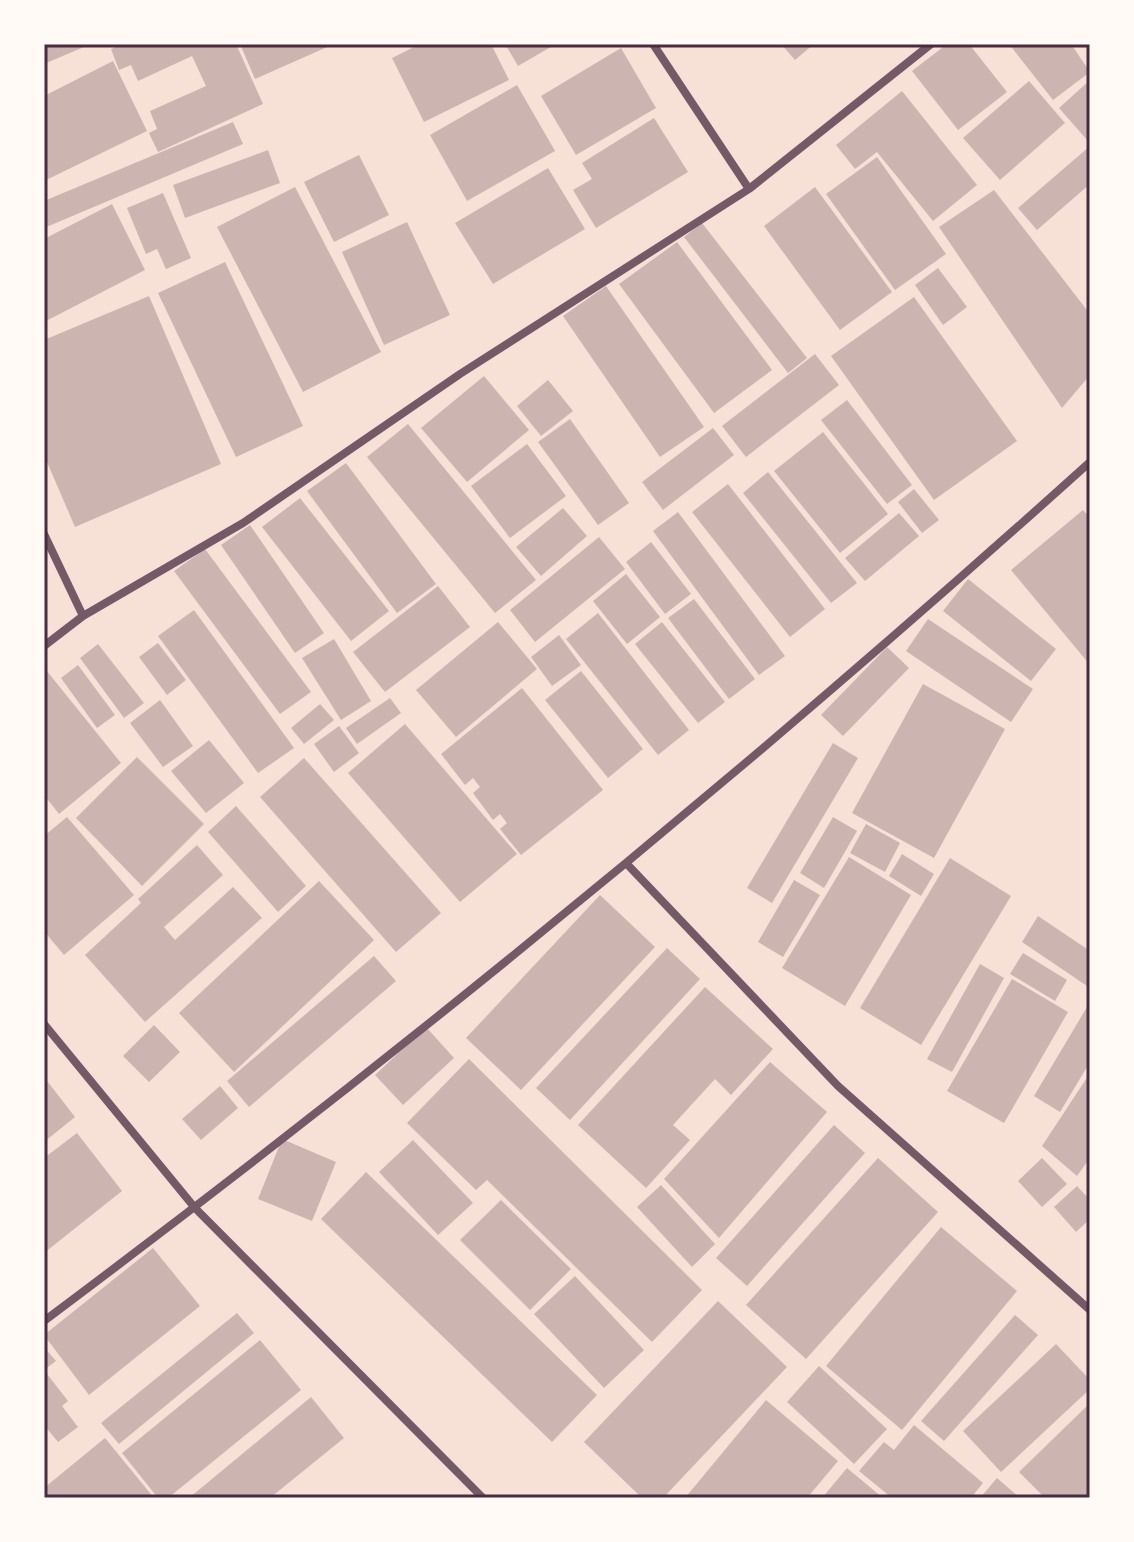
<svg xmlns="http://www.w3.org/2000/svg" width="1134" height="1542" font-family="Inter,sans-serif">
	<rect width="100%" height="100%" fill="#f7e1d7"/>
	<path fill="#ccb4b1" d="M 44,44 L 91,44 L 44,64 Z
		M 123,44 L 236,44 L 263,104 L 158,152 L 149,133 L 157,129 L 150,111 L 206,86 L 192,56 L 138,81 L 131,65 L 119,70 L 111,49 Z
		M 240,44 L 334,44 L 255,79 Z
		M 420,44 L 491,44 L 509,80 L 424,122 L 392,58 Z
		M 505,44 L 556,44 L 518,66 Z
		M 781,44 L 814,44 L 795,60 Z
		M 947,44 L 969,44 L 1007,92 L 958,130 L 912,71 Z
		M 1009,44 L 1071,44 L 1090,72 L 1053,100 Z
		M 621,48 L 656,108 L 576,155 L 541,96 Z
		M 113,61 L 147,131 L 44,181 L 44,96 Z
		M 1090,80 L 1090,139 L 1088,141 L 1059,108 Z
		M 1029,81 L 1065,123 L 1000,180 L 963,138 Z
		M 517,85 L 555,151 L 467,201 L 430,135 Z
		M 902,91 L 977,185 L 933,221 L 877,152 L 855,169 L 836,145 Z
		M 654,118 L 688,172 L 596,228 L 573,190 L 592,179 L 582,163 Z
		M 233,122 L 243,144 L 44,228 L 44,201 Z
		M 1090,146 L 1090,184 L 1037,230 L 1018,208 Z
		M 268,150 L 280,183 L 185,218 L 173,185 Z
		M 359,155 L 389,215 L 334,242 L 304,182 Z
		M 877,157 L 946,254 L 895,290 L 826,194 Z
		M 548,168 L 585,229 L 493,284 L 455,223 Z
		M 295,187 L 381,352 L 303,392 L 217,227 Z
		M 815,187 L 892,292 L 840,330 L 764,226 Z
		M 994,190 L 1090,314 L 1090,375 L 1062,408 L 939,227 Z
		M 163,193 L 191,258 L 166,269 L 157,249 L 146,254 L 127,208 Z
		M 112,204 L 145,270 L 44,322 L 44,239 Z
		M 407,222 L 450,315 L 384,345 L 342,252 Z
		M 702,223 L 807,358 L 788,373 L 684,237 Z
		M 677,242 L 772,370 L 714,413 L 619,284 Z
		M 225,262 L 303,426 L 236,457 L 158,293 Z
		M 938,268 L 967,307 L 943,325 L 915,285 Z
		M 606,286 L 704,427 L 660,457 L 563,316 Z
		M 149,296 L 221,464 L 75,527 L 44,455 L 44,340 Z
		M 914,297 L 1017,441 L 934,500 L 831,356 Z
		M 815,354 L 839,385 L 746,457 L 722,426 Z
		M 484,376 L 529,430 L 467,482 L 421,428 Z
		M 548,380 L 573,411 L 541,436 L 517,406 Z
		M 847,400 L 912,485 L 887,504 L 821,420 Z
		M 570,419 L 629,503 L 598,525 L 538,442 Z
		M 408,424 L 536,580 L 495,613 L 367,457 Z
		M 713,428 L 734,455 L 663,510 L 642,482 Z
		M 823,432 L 888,514 L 840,553 L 774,471 Z
		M 527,444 L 566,496 L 510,538 L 471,486 Z
		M 346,463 L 436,584 L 397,613 L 307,491 Z
		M 768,472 L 857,583 L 831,603 L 743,493 Z
		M 728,484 L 825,609 L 790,637 L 692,512 Z
		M 914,489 L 939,520 L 922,533 L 898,502 Z
		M 300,498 L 389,611 L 351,641 L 262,527 Z
		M 563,508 L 587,536 L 541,576 L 516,547 Z
		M 1083,510 L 1090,518 L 1090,665 L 1011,570 Z
		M 678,512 L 785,656 L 759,675 L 653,531 Z
		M 899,513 L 919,536 L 865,581 L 845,558 Z
		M 250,525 L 324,633 L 295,653 L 221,545 Z
		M 599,537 L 625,569 L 535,642 L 510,610 Z
		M 651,542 L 691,594 L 665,614 L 626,562 Z
		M 205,549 L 311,692 L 280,714 L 174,571 Z
		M 626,574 L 660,617 L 627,644 L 593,601 Z
		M 968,579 L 1056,649 L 1031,681 L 943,611 Z
		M 438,586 L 470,627 L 385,692 L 353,652 Z
		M 694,599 L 755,679 L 729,699 L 668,618 Z
		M 194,610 L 294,748 L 258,773 L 158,636 Z
		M 598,613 L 689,730 L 658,755 L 566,639 Z
		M 928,619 L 1033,689 L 1011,722 L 906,651 Z
		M 498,622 L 537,669 L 456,737 L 416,690 Z
		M 662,622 L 725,702 L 698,723 L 635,644 Z
		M 559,635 L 581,665 L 552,686 L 531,657 Z
		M 334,639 L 371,701 L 341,720 L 302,658 Z
		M 158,643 L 186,680 L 167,695 L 139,657 Z
		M 98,644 L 144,703 L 124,718 L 80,658 Z
		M 887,647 L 909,668 L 843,736 L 821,715 Z
		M 78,665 L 115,715 L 97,728 L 61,678 Z
		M 46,670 L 121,763 L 59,814 L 44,795 Z
		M 581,671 L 643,749 L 608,778 L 545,700 Z
		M 923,684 L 1005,729 L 934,858 L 852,813 Z
		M 522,688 L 603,790 L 521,855 L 500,829 L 507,823 L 500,814 L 493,820 L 473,793 L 480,787 L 473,778 L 465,785 L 441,754 Z
		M 390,698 L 401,713 L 357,744 L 346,728 Z
		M 160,700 L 193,746 L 163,767 L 130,723 Z
		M 320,704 L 334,720 L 304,744 L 291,728 Z
		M 405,724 L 517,854 L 460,902 L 348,773 Z
		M 339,726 L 359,753 L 334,772 L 314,744 Z
		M 209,740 L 244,783 L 206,813 L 171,771 Z
		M 833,743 L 858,758 L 772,903 L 747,888 Z
		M 137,757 L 204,824 L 142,886 L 76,818 Z
		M 304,758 L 441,913 L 396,952 L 260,797 Z
		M 236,806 L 306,886 L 278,912 L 208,832 Z
		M 67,817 L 134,895 L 64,955 L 44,931 L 44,836 Z
		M 833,817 L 857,831 L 824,888 L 800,873 Z
		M 866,824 L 900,843 L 885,872 L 850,853 Z
		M 197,845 L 223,875 L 164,927 L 175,940 L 233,887 L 262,918 L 145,1022 L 85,955 L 141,903 L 138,899 Z
		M 902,854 L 934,874 L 921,896 L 889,876 Z
		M 849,857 L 911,895 L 845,1006 L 782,968 Z
		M 950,858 L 1011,896 L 921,1045 L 860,1008 Z
		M 794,880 L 820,895 L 783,957 L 758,942 Z
		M 319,881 L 374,940 L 234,1072 L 179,1013 Z
		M 600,895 L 655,947 L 521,1090 L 466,1038 Z
		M 1038,916 L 1090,951 L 1090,988 L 1022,942 Z
		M 667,948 L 700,979 L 570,1120 L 536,1088 Z
		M 1023,953 L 1067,980 L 1055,1001 L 1010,974 Z
		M 374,956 L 396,981 L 249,1107 L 227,1081 Z
		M 980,964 L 1004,978 L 952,1072 L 927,1059 Z
		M 1012,979 L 1068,1012 L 1004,1123 L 947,1091 Z
		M 705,987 L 773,1049 L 731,1095 L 715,1079 L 673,1125 L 690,1140 L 646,1188 L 578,1125 Z
		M 1090,1002 L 1090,1062 L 1060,1112 L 1034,1096 Z
		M 154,1025 L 180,1052 L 149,1082 L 123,1056 Z
		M 426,1027 L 454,1058 L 403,1105 L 375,1075 Z
		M 469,1059 L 702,1290 L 652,1342 L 487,1180 L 476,1190 L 407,1123 Z
		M 770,1062 L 827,1112 L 719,1238 L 664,1179 Z
		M 1090,1073 L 1090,1158 L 1077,1176 L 1042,1146 Z
		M 44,1077 L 75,1117 L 44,1142 Z
		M 220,1086 L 238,1108 L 201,1140 L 182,1119 Z
		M 834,1125 L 865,1153 L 747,1286 L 716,1258 Z
		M 77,1133 L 122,1191 L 44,1253 L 44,1158 Z
		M 282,1139 L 336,1162 L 312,1221 L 258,1199 Z
		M 413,1140 L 473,1203 L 438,1235 L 379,1172 Z
		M 878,1158 L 938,1212 L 806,1359 L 746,1305 Z
		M 1042,1158 L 1067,1184 L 1042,1207 L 1018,1181 Z
		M 366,1172 L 597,1395 L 552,1442 L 321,1219 Z
		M 661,1185 L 715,1244 L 692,1267 L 637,1207 Z
		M 1077,1186 L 1090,1200 L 1090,1219 L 1076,1232 L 1054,1207 Z
		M 501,1200 L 571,1269 L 530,1310 L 460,1240 Z
		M 941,1227 L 1017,1291 L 902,1430 L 826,1366 Z
		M 153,1248 L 200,1306 L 89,1395 L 44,1335 Z
		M 575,1276 L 644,1350 L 604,1388 L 534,1314 Z
		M 718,1301 L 787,1367 L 663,1498 L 642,1498 L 584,1442 Z
		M 237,1313 L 254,1333 L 119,1444 L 101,1423 Z
		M 1015,1315 L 1038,1335 L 944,1441 L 921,1421 Z
		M 260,1340 L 301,1390 L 168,1498 L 158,1498 L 122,1453 Z
		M 1056,1344 L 1090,1380 L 1090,1389 L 1001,1472 L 963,1431 Z
		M 44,1347 L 56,1361 L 44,1370 L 68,1401 L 62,1406 L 78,1427 L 58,1442 L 44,1425 Z
		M 819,1366 L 887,1429 L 854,1464 L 787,1402 Z
		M 311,1397 L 344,1438 L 270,1498 L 189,1498 Z
		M 766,1400 L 838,1461 L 807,1498 L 685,1498 Z
		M 1090,1403 L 1090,1498 L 1045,1498 L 1019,1472 Z
		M 914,1425 L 983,1483 L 971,1498 L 892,1498 L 859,1471 L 884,1442 L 894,1450 Z
		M 105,1438 L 154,1498 L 44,1498 L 44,1488 Z
		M 847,1468 L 883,1498 L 822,1498 Z
		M 997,1478 L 1020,1498 L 980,1498 Z"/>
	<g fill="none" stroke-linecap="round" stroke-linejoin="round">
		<path stroke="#755966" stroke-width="8" d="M 653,44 L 749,189
			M 44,534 L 83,616
			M 44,646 L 83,616 L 243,523 L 460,374 L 749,189 L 931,44
			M 626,863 L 838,1086 L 1090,1310
			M 44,1024 L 195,1208 L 483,1498
			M 44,1321 C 405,1051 755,764 1090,462"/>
	</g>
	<rect width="1134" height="1542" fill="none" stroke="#fffaf5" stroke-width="92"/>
	<rect x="46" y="46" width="1042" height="1450" fill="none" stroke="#4a2c40" stroke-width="3"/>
</svg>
